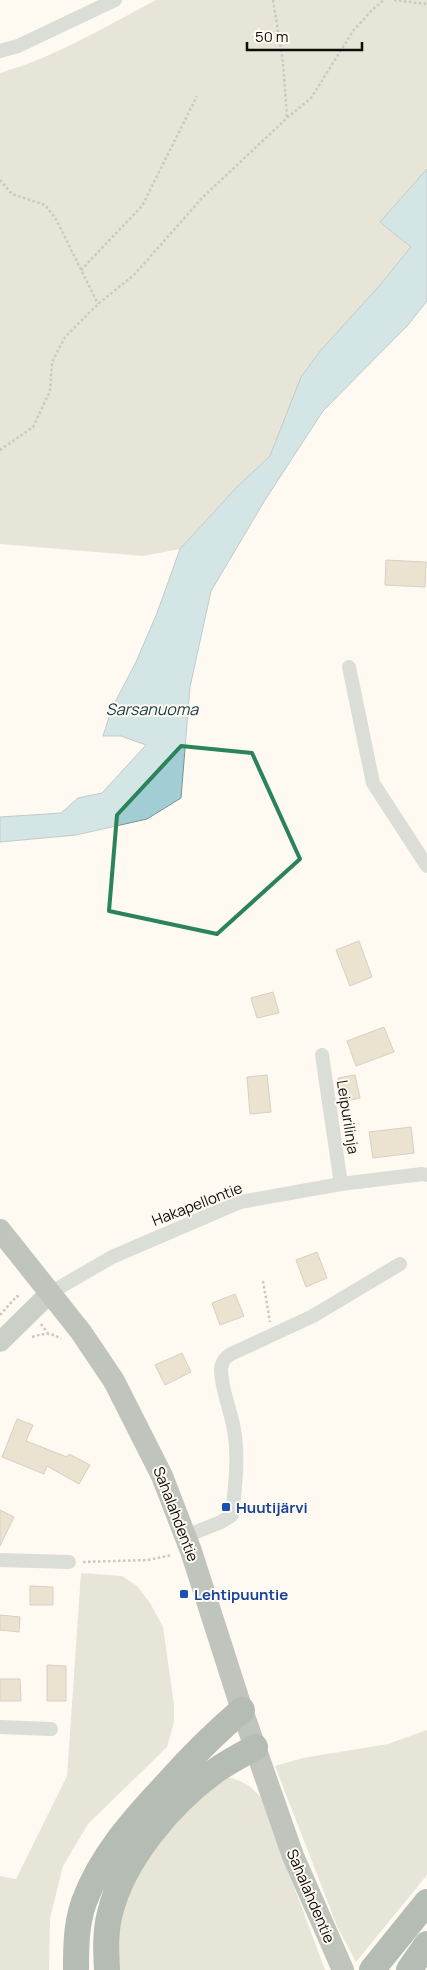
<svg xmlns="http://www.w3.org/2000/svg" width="427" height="1970" font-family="Manrope,sans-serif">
	<rect width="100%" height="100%" fill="#fefaf2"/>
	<path fill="#c9cdb6" d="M 156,0 L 427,0 L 427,169 L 380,222 L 411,247 L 381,284 L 321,350 L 288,410 L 270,456 L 237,487 L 180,549 L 143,556 L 0,544 L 0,73 C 55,57 105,27 156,0 Z
		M 81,1573 L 122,1576 L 137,1586 L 150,1603 L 163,1627 L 174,1705 L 174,1722 L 167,1747 L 88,1824 L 63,1866 L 50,1918 L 49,1970 L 0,1970 L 0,1876 L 16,1879 L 67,1776 Z
		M 427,1730 L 427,1875 L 356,1962 L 337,1926 L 275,1766 L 303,1758 L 388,1744 Z
		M 226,1777 C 241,1780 251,1785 261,1798 L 325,1970 L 115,1970 L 114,1965 L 127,1886 L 163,1830 Z"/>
	<path fill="#a3cdd5" stroke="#779397" d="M 427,169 L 427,301 L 408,325 L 323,411 L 265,500 L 211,591 L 190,687 L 181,798 L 147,819 L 76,835 L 0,842 L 0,817 L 61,813 L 78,798 L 102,793 L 146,745 L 121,736 L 103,736 L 112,708 L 136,662 L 157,613 L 180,549 L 237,487 L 270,456 L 301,377 L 321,350 L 381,284 L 411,247 L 380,222 Z"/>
	<path fill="#d7c6a7" stroke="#a79d8b" d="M 386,560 L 426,562 L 425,587 L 385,585 Z
		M 359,941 L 372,977 L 350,986 L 336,950 Z
		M 273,992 L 279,1013 L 257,1018 L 251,998 Z
		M 384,1027 L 394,1052 L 356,1066 L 347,1041 Z
		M 267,1075 L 271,1112 L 250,1114 L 247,1077 Z
		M 355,1075 L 360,1098 L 343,1102 L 338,1078 Z
		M 411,1127 L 414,1153 L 373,1158 L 369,1132 Z
		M 317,1252 L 327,1278 L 306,1287 L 296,1260 Z
		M 235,1294 L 244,1316 L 220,1325 L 212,1303 Z
		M 182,1353 L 191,1372 L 165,1385 L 155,1365 Z
		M 17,1419 L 33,1425 L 26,1441 L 67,1457 L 69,1454 L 90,1465 L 79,1484 L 47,1466 L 44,1474 L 2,1457 Z
		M 0,1510 L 14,1517 L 0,1546 Z
		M 30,1586 L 53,1587 L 53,1605 L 30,1605 Z
		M 0,1615 L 20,1617 L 19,1632 L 0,1630 Z
		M 47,1665 L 66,1666 L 66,1701 L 47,1701 Z
		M 0,1679 L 20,1679 L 21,1701 L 0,1701 Z"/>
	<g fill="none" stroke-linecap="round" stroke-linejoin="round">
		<path stroke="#918d86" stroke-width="2.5" stroke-dasharray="2.5 2.5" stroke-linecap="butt" d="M 273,0 L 283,62 L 287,118
			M 394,0 L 427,4
			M 0,180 L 12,194 L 45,205 L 56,219 L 98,304
			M 81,270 L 142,206 L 197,96
			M 0,450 L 33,427 L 50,391 L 52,362 L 65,337 L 98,304 L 134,275 L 203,197 L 287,118 L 311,98 L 353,31 L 372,10 L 384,0
			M 263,1281 L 270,1322
			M 0,1315 L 17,1296 L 20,1299
			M 41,1324 L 48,1333
			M 32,1337 C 45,1333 50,1332 61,1339
			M 83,1562 L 148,1560 L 172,1555"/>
		<path stroke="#b1bab6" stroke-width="14" d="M 0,51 L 18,46 L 115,0
			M 349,667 L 373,783 L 427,866
			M 322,1055 L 341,1184
			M 50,1293 L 112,1257 L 240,1202 L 341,1184 L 422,1174 L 427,1175
			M 186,1536 L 221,1522 L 232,1515 C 235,1488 239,1458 234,1430 C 231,1410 221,1390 221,1369 C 222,1361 225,1358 231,1354 L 313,1316 L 400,1264
			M 0,1560 L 69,1562
			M 0,1727 L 51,1729"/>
		<path stroke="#8d9b94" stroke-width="20" d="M 0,1342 L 50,1293"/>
		<path stroke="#73847c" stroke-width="22" d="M 0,1230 L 81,1332 L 114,1381 L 162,1476 L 191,1551 L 242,1710 L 293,1856 L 343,1970"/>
		<path stroke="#5d7168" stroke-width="26" d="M 76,1970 C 76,1948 76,1924 84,1902 C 101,1856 133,1820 166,1785 C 190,1758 215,1733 242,1710
			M 107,1970 C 106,1951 105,1932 110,1913 C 123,1859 171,1803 215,1771 C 227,1762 242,1755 255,1747
			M 372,1970 L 427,1902
			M 409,1970 L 427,1944"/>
	</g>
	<path d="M0 0H427V1970H0ZM 181,746 L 252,753 L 300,859 L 217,934 L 109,911 L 117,815 Z" fill="#fefaf2" fill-opacity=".55" fill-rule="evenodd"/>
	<path fill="none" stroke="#2b8459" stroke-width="4" stroke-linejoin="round" d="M 181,746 L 252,753 L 300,859 L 217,934 L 109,911 L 117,815 Z"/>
	<g fill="#1a4fb4" stroke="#fefaf2" stroke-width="2">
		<rect x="221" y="1502" width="10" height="10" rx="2.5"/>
		<rect x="179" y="1589" width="10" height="10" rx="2.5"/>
	</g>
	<g text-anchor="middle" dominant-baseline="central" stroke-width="4" stroke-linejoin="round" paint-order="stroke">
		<g font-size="15" fill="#0f0b06" stroke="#fefaf2">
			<text transform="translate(348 1117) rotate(81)">Leipurilinja</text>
			<text transform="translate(197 1204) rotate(-21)">Hakapellontie</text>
			<text transform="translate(176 1514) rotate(69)">Sahalahdentie</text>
			<text transform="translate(311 1896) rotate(67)">Sahalahdentie</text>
		</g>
		<g font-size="15" font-weight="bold" fill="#164399" stroke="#fefaf2" text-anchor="start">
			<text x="236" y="1507">Huutijärvi</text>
			<text x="194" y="1594">Lehtipuuntie</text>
		</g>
		<g font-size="16" font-style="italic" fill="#143c43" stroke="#fefaf2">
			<text x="152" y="709">Sarsanuoma</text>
		</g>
	</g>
	<path d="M247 42v8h115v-8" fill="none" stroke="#0f0b06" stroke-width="2.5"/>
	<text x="255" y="42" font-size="15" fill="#0f0b06" stroke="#fefaf2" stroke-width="4" paint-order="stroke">50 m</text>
</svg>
